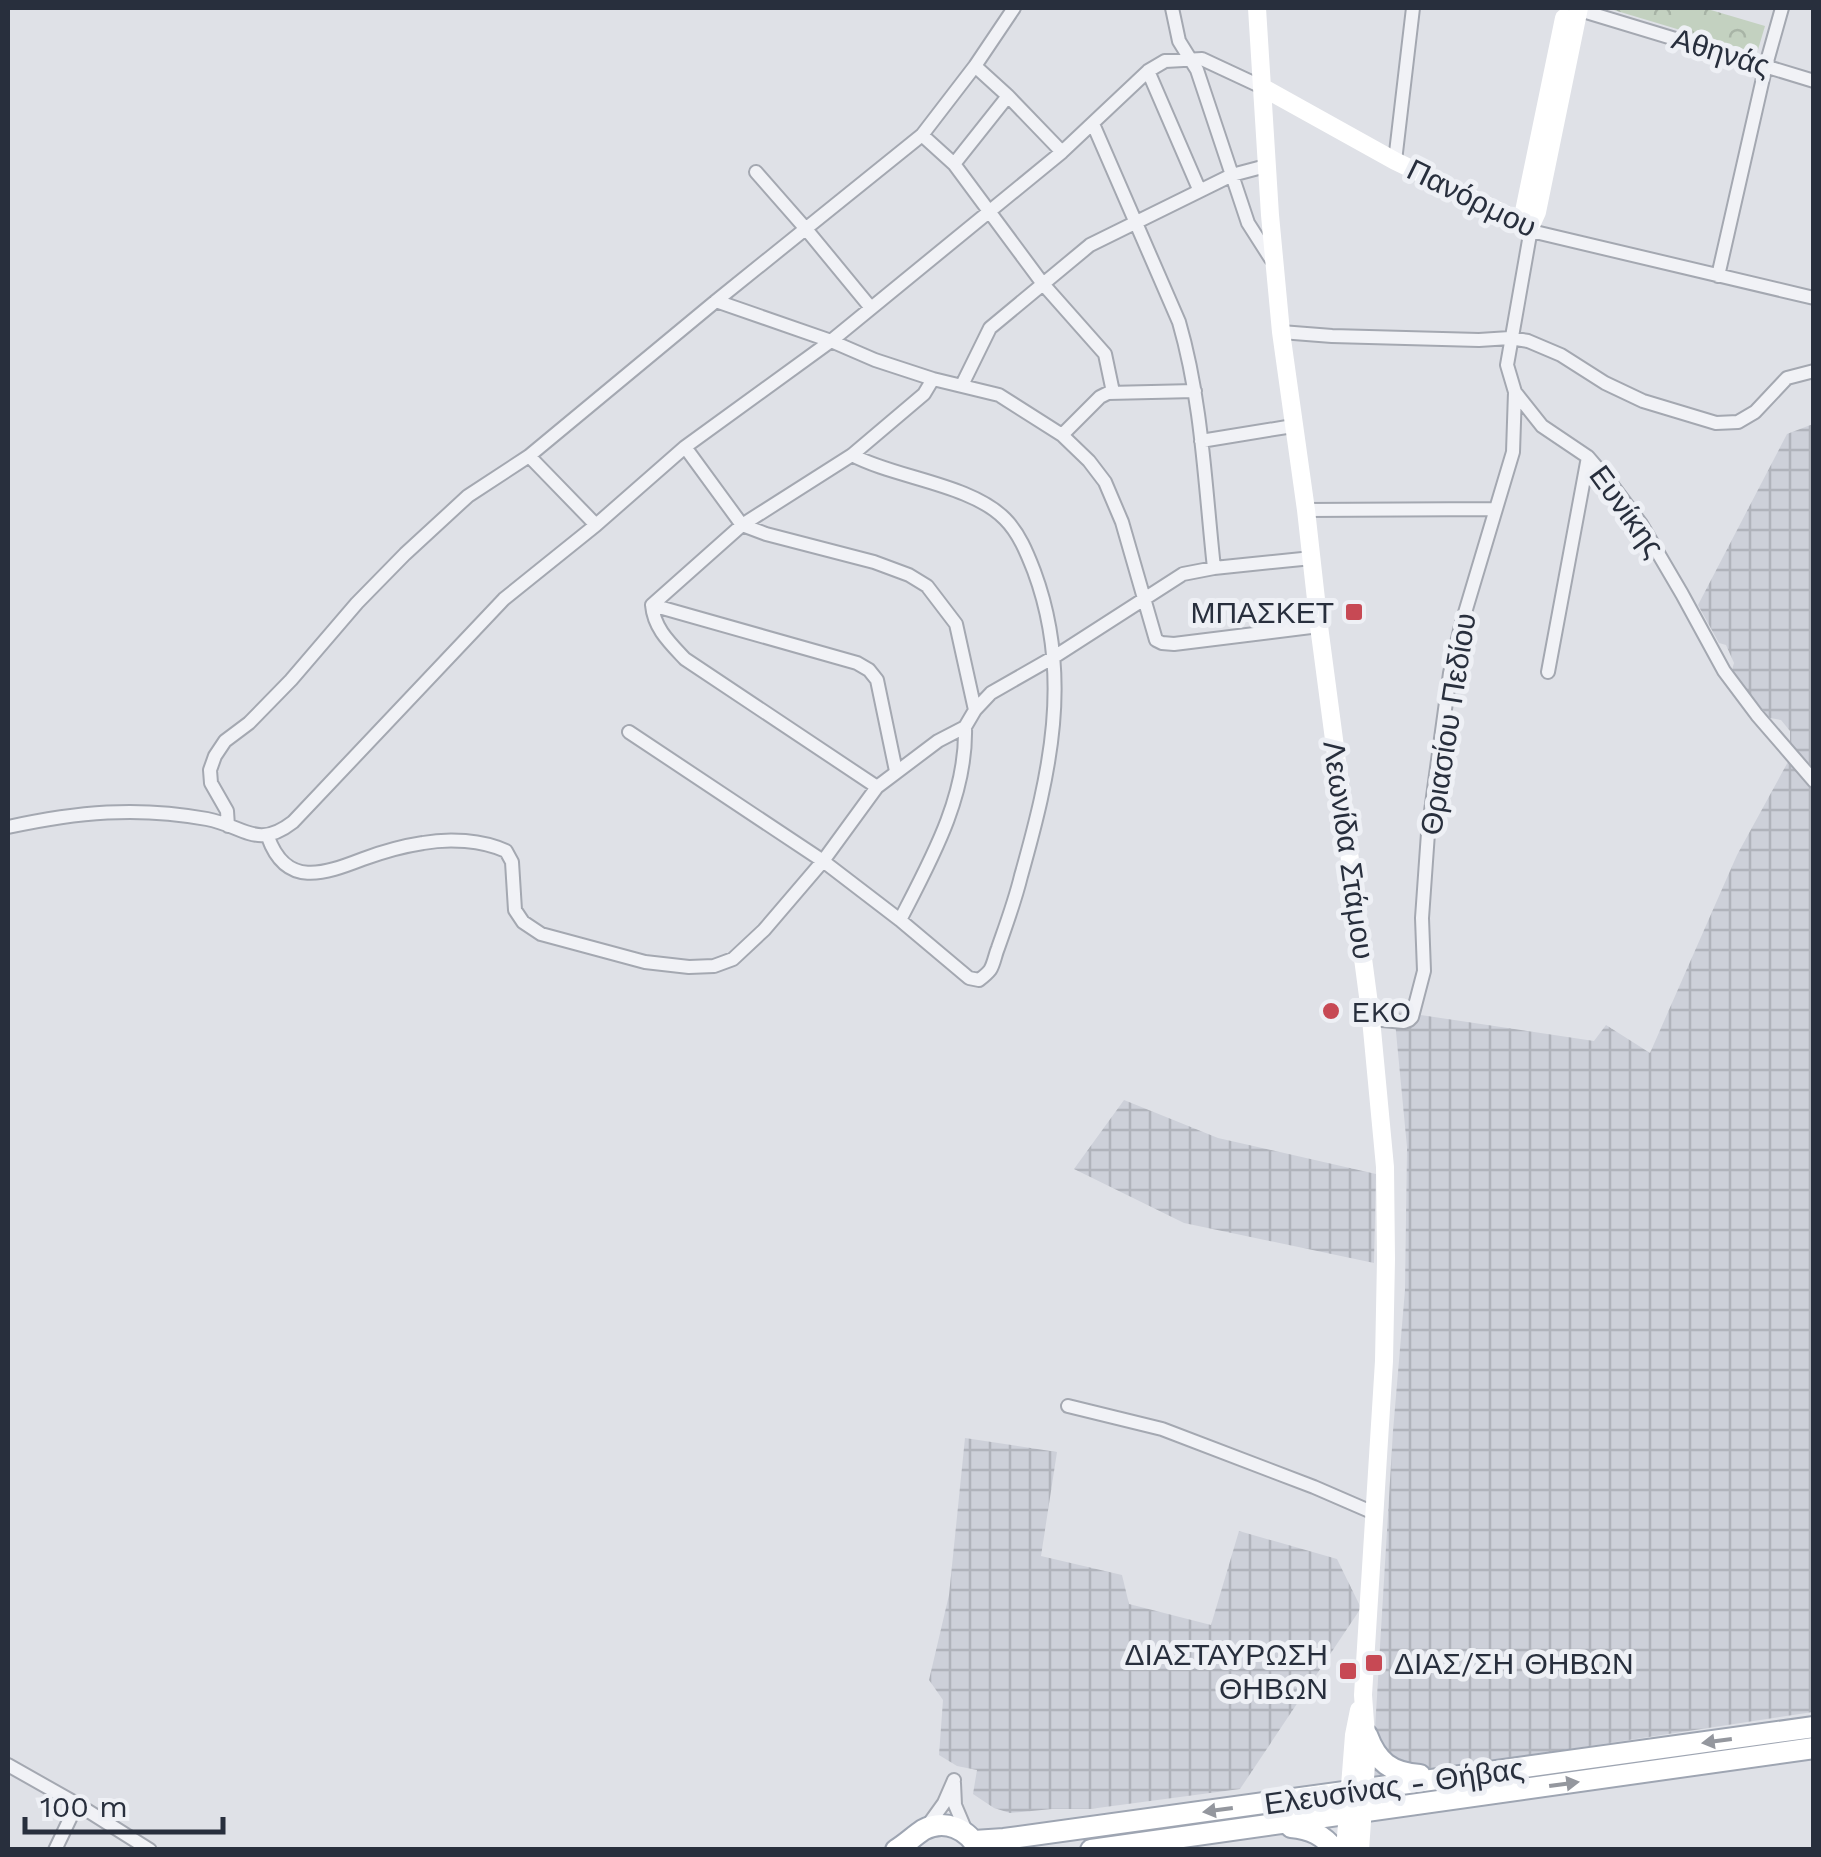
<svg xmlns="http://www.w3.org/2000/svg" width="1821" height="1857" font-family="'Work Sans',sans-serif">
	<defs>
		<pattern id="industrial-grid" width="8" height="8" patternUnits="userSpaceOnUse" patternTransform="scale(2.5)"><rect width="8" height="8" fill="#cdd0d9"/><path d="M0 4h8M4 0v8" fill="none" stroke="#b0b3bb"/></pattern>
		<pattern id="park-crowns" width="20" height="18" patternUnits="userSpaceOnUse" patternTransform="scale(2.5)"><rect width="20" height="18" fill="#c3d1c0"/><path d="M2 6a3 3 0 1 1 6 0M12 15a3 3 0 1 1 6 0" fill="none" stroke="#a8b4a6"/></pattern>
	</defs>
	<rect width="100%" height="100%" fill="#dfe1e7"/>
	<path fill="url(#industrial-grid)" d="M 1813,424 L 1813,768 L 1790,742 L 1790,731 L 1781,720 L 1770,718 L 1742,685 L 1732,670 L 1734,663 L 1726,645 L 1719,643 L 1698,605 L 1787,434 Z
		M 1789,760 L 1814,792 L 1813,1712 L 1372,1779 L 1393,1431 L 1405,1290 L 1407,1147 L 1394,1011 L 1594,1041 L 1606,1025 L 1650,1053 L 1737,855 Z
		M 1124,1100 L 1218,1138 L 1376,1174 L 1374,1263 L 1184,1223 L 1074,1169 Z
		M 965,1438 L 1057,1452 L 1041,1556 L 1122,1575 L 1129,1604 L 1211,1625 L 1239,1531 L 1337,1559 L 1361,1608 L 1240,1789 L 1090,1809 L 1052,1809 L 1010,1813 L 994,1808 L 973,1794 L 977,1770 L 957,1766 L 939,1755 L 943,1700 L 929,1680 L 949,1595 Z"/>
	<path fill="url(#park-crowns)" d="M 1607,8 L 1704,8 L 1765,26 L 1757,53 Z"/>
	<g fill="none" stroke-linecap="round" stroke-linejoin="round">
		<g stroke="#a4a8b1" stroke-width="16">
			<path id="minor" d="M 1172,8 L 1179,41 L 1197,70 L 1248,223 L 1271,259
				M 1573,8 L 1814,81
				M 975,66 L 1008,96 L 1062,152
				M 1148,71 L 1199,189
				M 1093,124 L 1179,322 C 1202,401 1205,486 1214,568
				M 922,135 L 954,164 L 1043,284 L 1105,354 L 1113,392
				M 1395,161 L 1413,8
				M 954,164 L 1008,96
				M 756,172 L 806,229 L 871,308
				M 1532,223 L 1507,365 L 1515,392 L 1542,426 L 1588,457 L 1612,485 L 1641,524 L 1682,594 L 1724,671 L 1757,715 L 1814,781
				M 1531,231 L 1814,298
				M 1718,276 L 1766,65 L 1782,8
				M 716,301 L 831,341 L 875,360 L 933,379 L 999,395 L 1062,435 L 1089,461 L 1105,482 L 1122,522 L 1156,640 L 1162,643 L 1174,644 L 1319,626
				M 1281,332 L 1332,336 L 1479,340 L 1510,338 L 1528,341 L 1561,355 L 1605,383 L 1643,401 L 1716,423 L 1738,422 L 1755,412 L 1787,378 L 1814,371
				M 962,385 L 990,328 L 1090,245 L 1232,175 L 1266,166
				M 1062,435 L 1100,397 L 1108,393 L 1195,391
				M 1201,441 L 1293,426
				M 685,447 L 742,525 L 766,534 L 874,562 L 909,575 L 927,586 L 956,624 L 975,710
				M 529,456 L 596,525
				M 1306,510 L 1496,509
				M 652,605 L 857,663 L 869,670 L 877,680 L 896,771
				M 1548,672 L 1588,457
				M 629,732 L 823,861 L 900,920 L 969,978 L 979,980 C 983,977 987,974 990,970 C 994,964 995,955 998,948 C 1006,925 1015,901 1021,876 C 1050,773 1073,676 1034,571 C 1027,553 1019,533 1005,519 C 971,484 895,478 852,455
				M 877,787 L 685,659 C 669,642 654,628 652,605 L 742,525 L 852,455 L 924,394 L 933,379
				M 228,826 L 227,811 L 211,783 L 210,770 L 215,756 L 225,741 L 249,723 L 291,680 L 357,603 L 405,554 L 468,496 L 529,456 L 716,301 L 922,135 L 975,66 L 1014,8
				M 8,827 C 77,812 137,806 207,819 C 244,826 257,850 293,822 L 504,599 L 596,525 L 685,447 L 831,341 L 1062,152 L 1148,71 L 1165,61 L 1202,59 L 1262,87
				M 268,837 C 286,888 324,874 363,859 C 382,852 403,846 423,843 C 449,838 482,840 506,851 L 512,862 L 515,910 L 523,922 L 541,934 L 645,962 L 689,967 L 714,966 L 733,959 L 764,930 L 823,861 L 877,787 L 938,741 L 965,727 L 975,710 L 991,693 L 1054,657 L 1183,574 L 1214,568 L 1312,558
				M 900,920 C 931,860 967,796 965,727
				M 1371,1019 L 1404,1022 L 1409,1020 L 1412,1017 L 1424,971 L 1422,918 L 1428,833 L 1450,673 L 1461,626 L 1513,452 L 1515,392
				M 1068,1406 L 1162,1429 L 1314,1487 L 1374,1513
				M 8,1765 L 77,1804 L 150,1850
				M 954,1783 L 955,1805 L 966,1831
				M 926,1828 L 944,1803 L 954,1780
				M 55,1850 L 77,1804"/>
		</g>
		<g stroke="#9ea5b2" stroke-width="24">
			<path id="primary" d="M 1367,1735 C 1377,1762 1391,1773 1420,1775
				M 1291,1827 C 1311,1829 1323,1835 1335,1850
				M 974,1841 L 1004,1839 L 1814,1727
				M 896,1850 C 906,1844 914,1836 923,1830 C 945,1818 968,1829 979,1850
				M 1091,1850 L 1814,1748"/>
		</g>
		<use href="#minor" stroke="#f1f2f6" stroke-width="12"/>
		<path stroke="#fff" stroke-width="18" d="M 1257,8 L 1270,215 L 1281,332 L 1306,510 L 1319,626 L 1371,1019 L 1385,1167 L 1386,1259 L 1384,1361 L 1363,1695 L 1367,1750 L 1360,1850
			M 1262,87 L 1395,161 L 1509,216 L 1532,223 L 1537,212 L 1579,8
			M 1522,221 L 1564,18
			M 1345,1850 L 1354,1735 L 1359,1710"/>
		<use href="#primary" stroke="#fff" stroke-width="20"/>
	</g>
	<defs><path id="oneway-solid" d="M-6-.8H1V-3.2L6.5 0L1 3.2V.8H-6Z" transform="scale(2.5)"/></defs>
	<g fill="#94979e">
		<use href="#oneway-solid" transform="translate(1717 1741) rotate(172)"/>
		<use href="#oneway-solid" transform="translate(1564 1784) rotate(-8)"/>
		<use href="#oneway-solid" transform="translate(1218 1810) rotate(172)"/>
	</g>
	<g fill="#c74954" stroke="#eef0f5" stroke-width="4">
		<rect x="1344" y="602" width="20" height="20" rx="5"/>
		<circle cx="1331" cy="1011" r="10"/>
		<rect x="1364" y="1653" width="20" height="20" rx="5"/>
		<rect x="1338" y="1661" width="20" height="20" rx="5"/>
	</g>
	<g text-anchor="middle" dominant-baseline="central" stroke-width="10" stroke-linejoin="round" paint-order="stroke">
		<g font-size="30" fill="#282f3d" stroke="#eef0f5">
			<text transform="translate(1721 52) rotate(17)">Αθηνάς</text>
			<text transform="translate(1472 198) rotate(26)">Πανόρμου</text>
			<text transform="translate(1627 511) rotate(54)">Ευνίκης</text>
			<text transform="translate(1448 724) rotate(-81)">Θριασίου Πεδίου</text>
			<text transform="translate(1349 850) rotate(82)">Λεωνίδα Στάμου</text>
			<text transform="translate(1394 1786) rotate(-8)">Ελευσίνας - Θήβας</text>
		</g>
		<g font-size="30" fill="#282f3d" stroke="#eef0f5" text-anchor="end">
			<text x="1334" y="612">ΜΠΑΣΚΕΤ</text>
			<text x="1351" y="1011" text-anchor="start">EKO</text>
			<text x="1328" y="1654">ΔΙΑΣΤΑΥΡΩΣΗ<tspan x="1328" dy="34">ΘΗΒΩΝ</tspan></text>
			<text x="1394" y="1663" text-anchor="start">ΔΙΑΣ/ΣΗ ΘΗΒΩΝ</text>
		</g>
	</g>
	<rect width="1821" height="1857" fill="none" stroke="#282f3d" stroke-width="20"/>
	<path d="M25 1817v15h198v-15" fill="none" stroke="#282f3d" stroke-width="5"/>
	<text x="40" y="1817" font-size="30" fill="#282f3d" stroke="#eef0f5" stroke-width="8" paint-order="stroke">100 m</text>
</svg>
